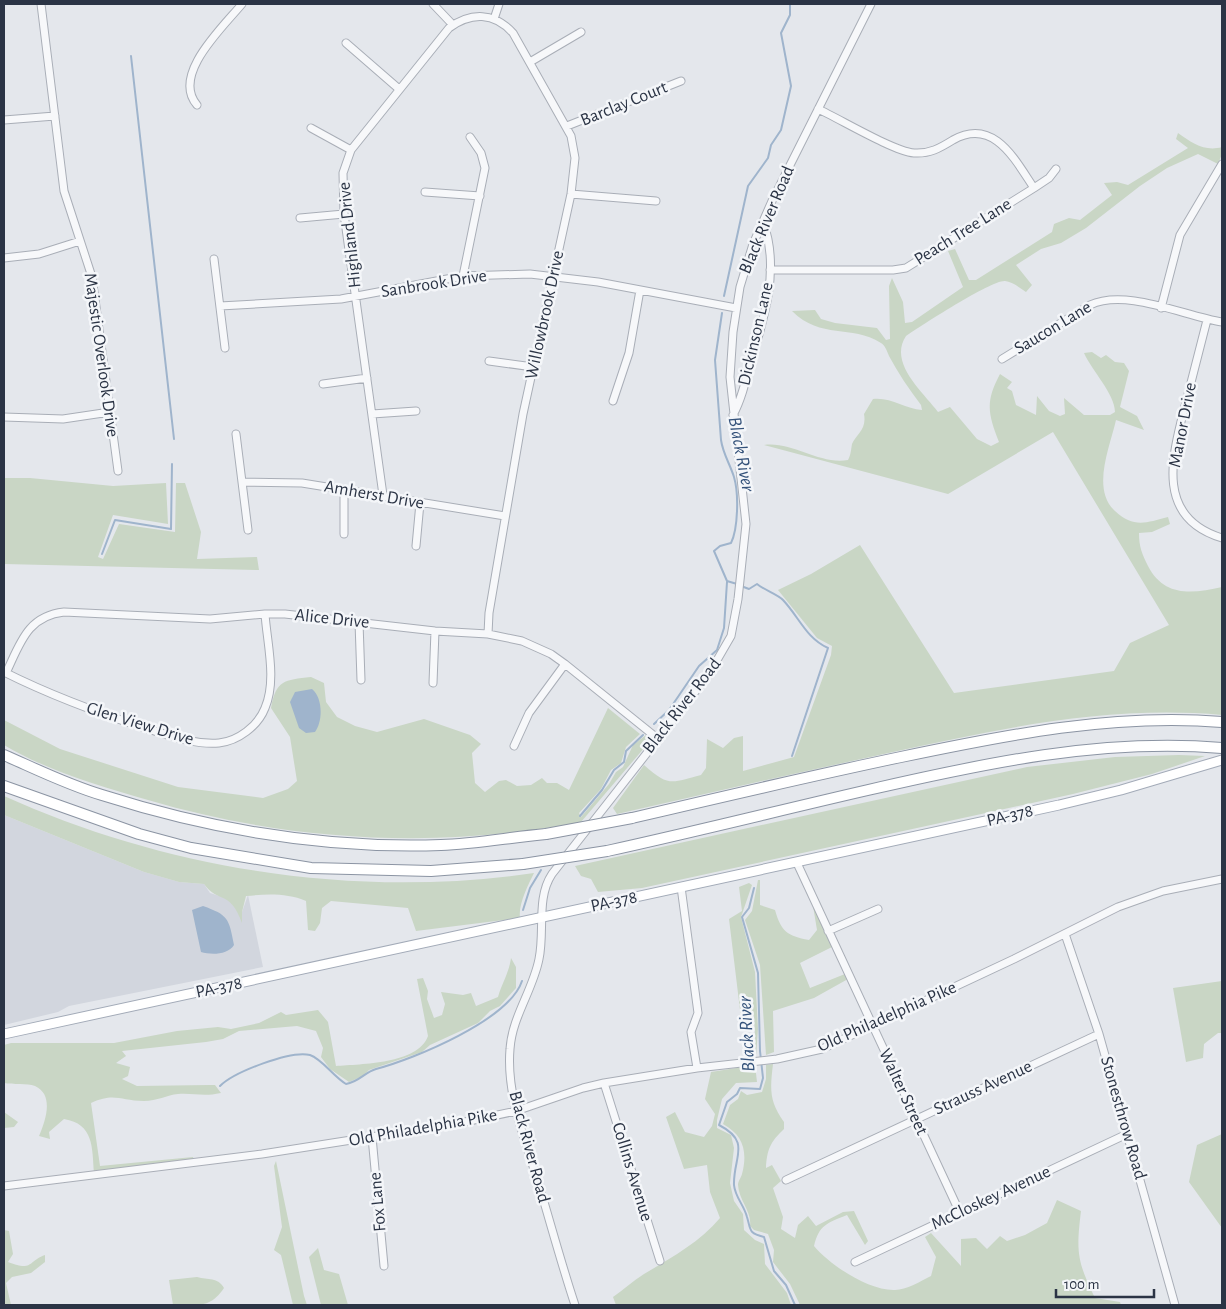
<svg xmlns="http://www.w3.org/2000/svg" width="1226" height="1309" font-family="'Alegreya Sans',sans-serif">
	<rect width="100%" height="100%" fill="#e4e7ec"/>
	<path fill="#d2d6de" d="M 4,815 L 144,872 L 179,882 L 204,884 L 210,893 L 229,899 L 238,910 L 242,920 L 242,912 L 248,895 L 263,967 L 69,1006 L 58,1012 L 4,1025 Z"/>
	<path fill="#c9d6c5" d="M 1178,133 C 1192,143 1205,152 1222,147 L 1222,154 L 1218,164 L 1198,154 L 1167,168 L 1140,186 L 1086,228 L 1061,243 L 1041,249 L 1016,265 L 1032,285 L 1026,292 C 1020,288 1013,282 1005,281 C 991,280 921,326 906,336 C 888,363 923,392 938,412 L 950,407 L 977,439 L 991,446 L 999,442 C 988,414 985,402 1000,374 L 1012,382 L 1007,388 L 1012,391 L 1016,405 L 1036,415 L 1037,396 L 1049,411 L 1060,416 L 1065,414 L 1064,398 L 1084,415 L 1110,415 L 1115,412 C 1115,394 1092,371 1084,353 L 1092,352 L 1101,358 L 1106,355 L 1115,362 L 1124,363 L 1129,371 L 1120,407 L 1137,416 L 1144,430 L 1116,420 C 1110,447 1091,489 1115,511 C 1133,528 1146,523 1168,517 L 1170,524 L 1152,532 L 1139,533 C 1139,547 1142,554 1148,566 C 1164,597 1192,594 1222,587 L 1222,715 C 1110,705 1002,728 893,752 C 801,772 709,793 617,814 L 613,808 L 644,765 C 669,787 671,783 701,775 L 706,768 L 707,739 L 723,748 L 734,738 L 743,736 L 743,771 L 794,757 L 831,655 L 832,646 L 817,638 L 778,590 L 811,574 L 860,545 L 954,693 L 1114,671 L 1130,643 L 1169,625 L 1053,432 L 948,494 L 764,445 C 792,441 819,465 848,460 C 851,455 851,449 852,444 C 856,434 867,430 864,414 L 873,399 C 891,397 905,409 922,410 L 921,405 C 909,389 898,373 889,356 C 887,351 885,345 881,343 C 851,324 821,340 792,311 L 815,310 L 821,319 L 835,323 L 877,328 L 886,340 L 890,339 L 889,286 L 892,278 L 903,302 L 905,323 L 912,322 L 963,287 L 948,251 L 955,249 L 969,280 L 976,280 L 1052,232 L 1054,224 L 1069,218 L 1080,220 L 1112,195 L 1104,183 L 1117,182 L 1128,185 L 1188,148 L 1176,139 Z
		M 4,478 L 30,478 L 113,486 L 166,483 L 168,524 L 113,515 L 98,557 L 103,559 L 119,524 L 175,532 L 176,483 L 185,483 L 201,532 L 197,559 L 257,557 L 259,570 L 4,564 Z
		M 311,677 L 324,683 L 326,702 L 337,717 L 355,726 L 377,732 L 424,719 L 470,735 L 481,744 L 472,753 L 475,783 L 485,792 L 499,781 L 506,780 L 517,786 L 531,785 L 542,778 L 547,783 L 557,783 L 569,790 L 608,708 L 640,734 L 626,747 L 621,763 L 611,770 L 601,789 L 579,813 L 581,817 L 609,784 L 616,772 L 623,767 L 633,745 L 646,735 L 649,740 L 645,747 L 581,822 C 438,850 287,841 148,800 C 99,786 48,771 4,745 L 4,720 L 60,749 L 178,787 L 263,798 L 288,789 L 297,781 L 290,737 L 271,708 C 276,680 284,680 311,677 Z
		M 1179,755 L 1205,756 L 1152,774 L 1073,794 L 642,888 L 598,892 L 591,879 L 581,876 L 575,866 L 1027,767 L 1115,757 Z
		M 4,796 C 168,870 356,899 534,873 C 528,885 518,905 520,918 L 416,931 L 408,908 L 331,901 L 322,908 L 320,923 L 315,931 L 308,930 L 306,901 C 287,893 267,894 246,896 L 242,912 L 242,923 C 230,889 218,904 204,884 L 179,882 L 144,872 L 4,815 Z
		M 758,880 L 760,880 L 760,905 L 775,910 C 781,931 787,936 809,940 L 817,930 L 813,906 L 832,947 L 800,963 L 810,988 L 845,974 L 848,979 L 814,998 L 773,1011 L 774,1052 L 766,1055 L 760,965 L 745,920 L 752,911 Z
		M 749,883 L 752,885 L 741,917 L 755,972 L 758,1029 L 756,1057 L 754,1016 L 741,1018 L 729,919 L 742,911 L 739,887 Z
		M 511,958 L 516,967 L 516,988 L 500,1006 L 490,1011 L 478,1023 L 430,1045 L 422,1052 L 369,1070 L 363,1076 L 349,1082 L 330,1069 L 321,1057 L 323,1048 L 316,1031 L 297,1026 L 239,1031 L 223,1039 L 206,1042 L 122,1051 L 126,1056 L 116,1063 L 130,1067 L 128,1076 L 122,1079 L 137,1086 L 209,1085 L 215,1085 L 221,1093 C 203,1097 195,1093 178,1094 C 167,1095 157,1101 144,1101 C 120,1101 115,1092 91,1103 L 100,1166 L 193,1157 L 194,1160 L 94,1173 C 92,1147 94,1124 64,1119 L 49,1132 L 50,1139 L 39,1136 C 45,1122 55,1095 35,1086 C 27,1083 13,1085 4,1083 L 4,1045 L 11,1043 L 114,1043 L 177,1031 L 218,1027 L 231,1029 L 259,1023 L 281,1012 L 286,1015 L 318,1010 L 328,1022 L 336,1066 C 361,1064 418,1064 428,1036 L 417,979 L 423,978 L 428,991 L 427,999 L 434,1018 L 442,1015 L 445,1004 L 441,992 L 463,995 L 471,993 L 476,1006 L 498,997 C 502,983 509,973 511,958 Z
		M 1222,981 L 1222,1033 L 1218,1033 L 1204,1044 L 1203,1058 L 1186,1062 L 1173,988 Z
		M 773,1064 C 770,1089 769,1101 784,1122 L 784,1129 C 770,1142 767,1150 766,1168 L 772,1165 L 781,1181 L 773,1188 L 783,1217 L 781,1229 L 795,1238 L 798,1225 L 808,1216 L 816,1226 L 843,1212 L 854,1211 L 868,1241 L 865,1245 L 847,1215 C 827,1223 819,1225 814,1246 C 830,1265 869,1291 895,1290 C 906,1290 921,1281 931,1276 L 936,1257 L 925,1237 L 931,1233 L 961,1266 L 961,1239 L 976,1238 L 987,1249 L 1000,1236 L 1007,1241 L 1025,1235 L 1047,1223 L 1057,1200 L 1081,1211 C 1076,1252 1077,1261 1095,1298 L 1120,1302 L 1121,1305 L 800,1305 L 790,1284 L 773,1262 L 774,1250 L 768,1234 L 754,1230 L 750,1226 C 752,1211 739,1201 738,1185 C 738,1181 741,1178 742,1174 C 748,1151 743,1135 723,1124 L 730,1105 L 738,1099 L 741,1091 L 747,1095 L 762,1092 L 766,1079 L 766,1065 Z
		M 755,1065 L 757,1082 L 736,1083 L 722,1099 L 717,1120 L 717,1128 L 731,1135 L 734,1148 L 730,1183 L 734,1201 L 743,1214 L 744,1230 L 755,1240 L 764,1244 L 765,1264 L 787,1293 L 791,1305 L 616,1305 L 613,1297 C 623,1290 633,1281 644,1274 C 671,1258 700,1242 720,1218 L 710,1192 L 707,1165 L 684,1169 L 666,1117 L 675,1112 L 685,1132 L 704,1137 L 712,1126 L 715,1114 L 705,1099 L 711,1072 Z
		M 4,1112 L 18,1122 L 14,1127 L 4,1128 Z
		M 1222,1134 L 1222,1228 L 1189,1182 L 1197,1145 Z
		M 276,1161 L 304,1296 L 307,1305 L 293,1305 L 281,1255 L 274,1250 L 282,1227 L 274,1166 Z
		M 4,1230 L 9,1231 L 13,1254 L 8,1262 C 33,1272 28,1261 45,1255 L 45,1262 L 31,1273 L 12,1277 L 6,1283 L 11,1305 L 4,1305 Z
		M 318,1248 L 324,1270 L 339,1274 L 348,1305 L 321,1305 L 309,1257 Z
		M 197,1277 C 208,1280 218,1277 224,1288 C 210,1309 197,1305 173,1305 L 169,1280 Z"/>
	<path fill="#9fb4cc" d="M 312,689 C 323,698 323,721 315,732 L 306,733 L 299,728 L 290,702 L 295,692 Z
		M 203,906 C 228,915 229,918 234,945 C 228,955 211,955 201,952 L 192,910 Z"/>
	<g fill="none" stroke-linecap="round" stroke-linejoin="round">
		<path stroke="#9fb4cc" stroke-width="2" d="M 131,56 L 174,439
			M 724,296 L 748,186 L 768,158 L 771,145 L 781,130 L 791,86 L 781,33 L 790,15 L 790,4
			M 722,313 L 715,360 L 721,440 C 723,454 730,464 734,477 C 739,494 738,529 731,543 L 720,546 L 714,551 L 727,581 L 737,584
			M 102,554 L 115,520 L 171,529 L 172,464
			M 741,586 L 749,589 L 757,584 C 764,590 777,594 783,600 C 799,617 806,638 828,648 L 792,756
			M 654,724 L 669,710 L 699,666 L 717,650 L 724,628 L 727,582
			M 580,816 L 602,790 L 614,770 L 624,762 L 626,751 L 643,735
			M 754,888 L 749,908 L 742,917 L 758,973 L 760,1051 L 763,1078 L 760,1089 L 740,1088 L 737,1094 L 727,1102 L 719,1125 C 752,1142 733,1157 734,1185 C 735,1197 744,1205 747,1217 C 751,1230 748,1233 764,1237 L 774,1271 L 786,1285 L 795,1305
			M 523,910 L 530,888 L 541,870
			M 220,1086 C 234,1072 291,1050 310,1055 C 322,1059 334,1077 346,1084 C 359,1082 365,1072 376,1069 C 414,1059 509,1020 522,981"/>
		<g stroke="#a9aeb7" stroke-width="9">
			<path id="minor" d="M 41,4 L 64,191 L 92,277 L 118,471
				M 433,4 L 453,25
				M 494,19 L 499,4
				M 346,43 L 399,89
				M 530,62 L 581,32
				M 197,105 C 171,75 223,27 242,4
				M 818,109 C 840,119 893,151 914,153 C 930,154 940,148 953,140 C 994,117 1015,160 1034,188
				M 4,120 L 55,116
				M 567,126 L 681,81
				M 311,128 L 351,150
				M 425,192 L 480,196
				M 571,194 L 656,201
				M 300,218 L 344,214
				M 4,258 L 39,254 L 80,241
				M 214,259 L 225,348
				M 770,270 L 893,270 L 906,268 L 1034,188 L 1049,178 L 1056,169
				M 463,276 L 485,168 L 481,153 L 470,137
				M 220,306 L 341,299 L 463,276 L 530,274 L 598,282 L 736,308
				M 1161,308 L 1180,235 L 1222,164
				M 1207,320 C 1200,347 1193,374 1186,402 C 1173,453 1153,517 1222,538
				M 1002,359 L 1090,305 C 1126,288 1184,316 1222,322
				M 489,361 L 533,367
				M 323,384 L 367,378
				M 613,401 L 629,353 L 640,290
				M 372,414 L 416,411
				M 733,415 C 741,400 745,384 749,368 C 763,323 781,269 763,222
				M 4,417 L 63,419 L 110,412
				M 236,434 L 248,530
				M 242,482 L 302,483 L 505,516
				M 383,495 L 344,214 L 343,173 L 351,150 L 449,28 C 471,12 494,12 513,33 L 571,136 L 575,158 L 571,194 L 523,414 L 489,613 L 488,634
				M 344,534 L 344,489
				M 416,546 L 420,503
				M 359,622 L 361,680
				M 4,672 C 50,695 98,713 148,729 C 171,736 195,745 219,743 C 238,741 258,726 265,708 C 277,680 267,643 265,614
				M 6,673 C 20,644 27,616 64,612 L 210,619 L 265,614 L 285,614 L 435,631 L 488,634 L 522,641 L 551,654 L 565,664 L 657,738
				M 433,683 L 435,631
				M 514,746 L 529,713 L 565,664
				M 797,863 L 960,1213
				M 681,887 L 698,1013 L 691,1032 L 697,1068
				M 828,931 L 878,909
				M 1065,934 L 1099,1034 L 1175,1305
				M 604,1083 L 660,1261
				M 372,1137 L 384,1266
				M 786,1180 L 1099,1034
				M 4,1186 L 262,1154 L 460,1123 L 516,1111 L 583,1088 L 604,1083 L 697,1068 L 777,1059 L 822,1049 L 1014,959 L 1118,907 L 1163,891 L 1222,879
				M 855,1262 L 1127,1134
				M 575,1305 C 562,1266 551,1225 539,1185 C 526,1142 506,1095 510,1049 C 512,1017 533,990 539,959 C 545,931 536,898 552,874 L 709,674 L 731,636 L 738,599 L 746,524 L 730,377 L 733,332 L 740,287 L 753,244 L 772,201 L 871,4"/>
		</g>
		<g stroke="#a3abb8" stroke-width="11">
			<path id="major" d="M 4,1034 L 1059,805 L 1121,790 L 1222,760"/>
		</g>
		<g stroke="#8b94a3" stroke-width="12">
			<path id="highway" d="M 4,755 C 36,769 68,785 102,795 C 212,830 325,849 441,845 C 476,844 511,837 546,834
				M 4,786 L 139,834 L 191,848 L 311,868 L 431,871 L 523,864
				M 632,818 C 721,797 811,776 901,757 C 1006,735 1114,713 1222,722
				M 607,851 C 694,832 781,810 868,790 C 985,763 1102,738 1222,748"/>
		</g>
		<use href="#minor" stroke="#f7f8fa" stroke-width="7"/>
		<use href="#major" stroke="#fff" stroke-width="9"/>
		<use href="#highway" stroke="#fff" stroke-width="10"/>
		<g stroke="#8b94a3" stroke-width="12" stroke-linecap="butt">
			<path id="highway-bridge" d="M 546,834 L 632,818
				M 523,864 L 607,851"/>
		</g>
		<use href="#highway-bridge" stroke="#fff" stroke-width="10"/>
	</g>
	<g text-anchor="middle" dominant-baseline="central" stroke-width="5" stroke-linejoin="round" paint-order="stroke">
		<g font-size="18" fill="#2b3445" stroke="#f4f6f9">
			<text transform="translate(624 104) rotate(-22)">Barclay Court</text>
			<text transform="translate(767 220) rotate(-67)">Black River Road</text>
			<text transform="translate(963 232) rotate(-32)">Peach Tree Lane</text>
			<text transform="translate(350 235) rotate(-96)">Highland Drive</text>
			<text transform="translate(434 284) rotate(-9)">Sanbrook Drive</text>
			<text transform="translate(545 315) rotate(-78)">Willowbrook Drive</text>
			<text transform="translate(1053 328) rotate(-31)">Saucon Lane</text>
			<text transform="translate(756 334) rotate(-77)">Dickinson Lane</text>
			<text transform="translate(101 355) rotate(82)">Majestic Overlook Drive</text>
			<text transform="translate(1183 425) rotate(-79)">Manor Drive</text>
			<text transform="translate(374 495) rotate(10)">Amherst Drive</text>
			<text transform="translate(332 619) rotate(6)">Alice Drive</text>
			<text transform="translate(682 706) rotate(-52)">Black River Road</text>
			<text transform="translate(140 724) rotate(17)">Glen View Drive</text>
			<text transform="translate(1010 816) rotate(-13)">PA-378</text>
			<text transform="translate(614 902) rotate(-12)">PA-378</text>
			<text transform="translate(219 988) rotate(-12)">PA-378</text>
			<text transform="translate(887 1017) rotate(-24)">Old Philadelphia Pike</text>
			<text transform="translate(983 1088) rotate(-25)">Strauss Avenue</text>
			<text transform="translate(903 1092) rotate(65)">Walter Street</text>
			<text transform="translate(1123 1118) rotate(74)">Stonesthrow Road</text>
			<text transform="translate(423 1128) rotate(-10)">Old Philadelphia Pike</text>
			<text transform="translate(529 1147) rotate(75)">Black River Road</text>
			<text transform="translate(632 1172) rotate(73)">Collins Avenue</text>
			<text transform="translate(991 1198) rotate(-25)">McCloskey Avenue</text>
			<text transform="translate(378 1202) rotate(-95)">Fox Lane</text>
		</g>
		<g font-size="19" font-style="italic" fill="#34527a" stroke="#f4f6f9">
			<text transform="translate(741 454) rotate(79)">Black River</text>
			<text transform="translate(747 1034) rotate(-93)">Black River</text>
		</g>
	</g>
	<rect width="1226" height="1309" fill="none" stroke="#2b3445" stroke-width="10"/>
	<path d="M1056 1289v8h98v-8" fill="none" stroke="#2b3445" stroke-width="2.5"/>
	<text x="1064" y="1289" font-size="15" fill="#2b3445" stroke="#f4f6f9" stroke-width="4" paint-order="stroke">100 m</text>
</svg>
